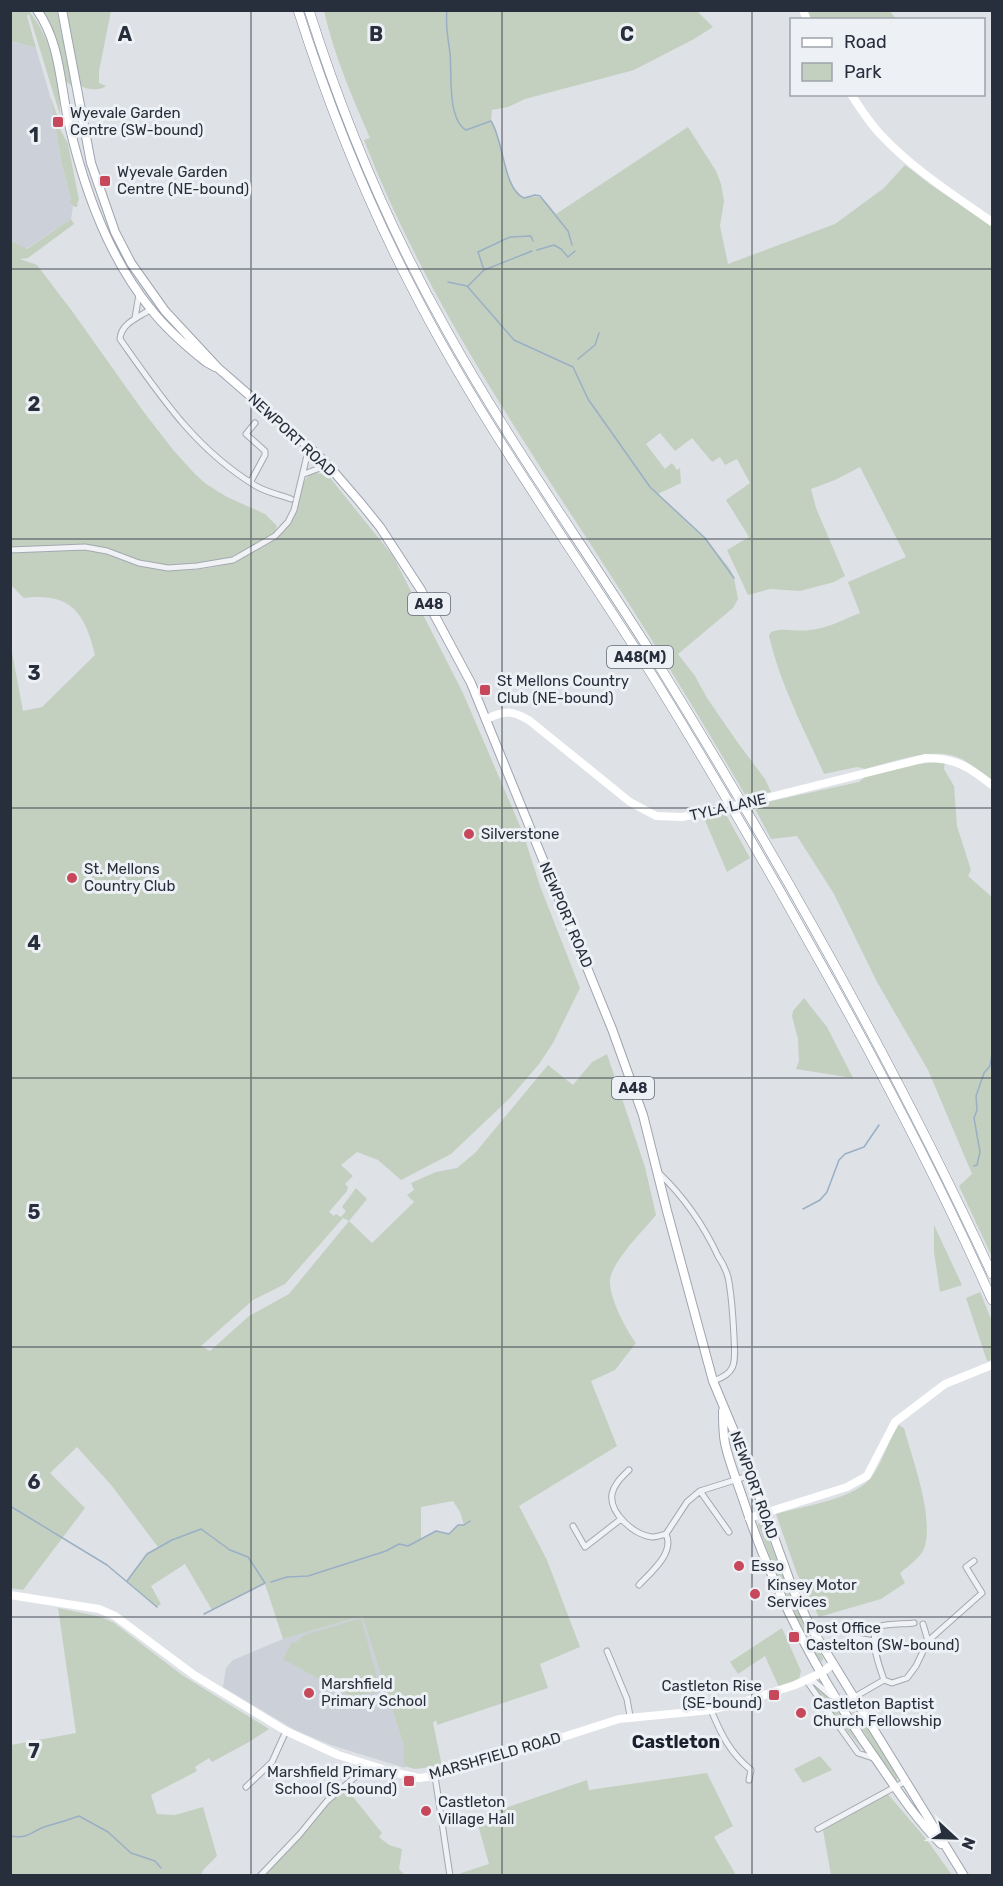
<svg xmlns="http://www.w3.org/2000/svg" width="1003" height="1886" font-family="Rubik,sans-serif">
	<rect width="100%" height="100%" fill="#dee1e6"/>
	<path fill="#ccd0d8" d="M 10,41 L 36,48 L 50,96 L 62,165 L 71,201 L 68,202 L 73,206 L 71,219 L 26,249 L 11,240 Z
		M 362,1616 L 403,1743 L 405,1768 L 331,1745 L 295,1730 L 223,1687 L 226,1668 L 233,1660 L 283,1639 Z"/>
	<path fill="#c3d0bf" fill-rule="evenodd" d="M 10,11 L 29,11 C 52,40 60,77 60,115 L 29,14 L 27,16 L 36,48 L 11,41 Z
		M 43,11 L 57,11 L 72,86 L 65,81 L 53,31 Z
		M 65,11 L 111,11 L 99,71 L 99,83 L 106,86 C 100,91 86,90 79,85 Z
		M 324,11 L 697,11 L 713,27 L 694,39 L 634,70 L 525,99 L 508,107 L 492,110 L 491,121 C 504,141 503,189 524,198 C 543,193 545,201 556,214 L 688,127 L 716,171 L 721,184 L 724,201 L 720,226 L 728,264 L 835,224 L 884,188 L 905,165 L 931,185 L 992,226 L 992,782 C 983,774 973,765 962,759 C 936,745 892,762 865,769 L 857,767 L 824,774 C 804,729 780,684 769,636 L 771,632 C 784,627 796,632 809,630 C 827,629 844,619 860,613 L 848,582 L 906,557 L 860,467 L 835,480 L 811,489 L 816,508 L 845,576 L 834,582 L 800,591 L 770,589 L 748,595 L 727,550 L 749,537 L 726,500 L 750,483 L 737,459 L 725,465 L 720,457 L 712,462 L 692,438 L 675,451 L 660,433 L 646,444 L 665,469 L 672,463 L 677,470 L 680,468 L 681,483 L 658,494 L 705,538 L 730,569 L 734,578 L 738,599 L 733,608 L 678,654 L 695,676 L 707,698 L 738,743 L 765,779 L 771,792 L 747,798 C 698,714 648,632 595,551 C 509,419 421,288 364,140 L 370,138 C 352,97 334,55 324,11 Z
		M 806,11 L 890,11 L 896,19 L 810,19 Z
		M 50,96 L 57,115 L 58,125 L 68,144 L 79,200 L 77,203 L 78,206 L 75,207 L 68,202 L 71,200 L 62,165 Z
		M 71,219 L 74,224 L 28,258 L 20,259 L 37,265 L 72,311 L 143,411 L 174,451 L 195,474 L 206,484 L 227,497 L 265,514 L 277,526 L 274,534 L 232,558 L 213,562 L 169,566 L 140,561 L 107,549 L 85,545 L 11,549 L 10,240 L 27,249 Z
		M 312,473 L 327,474 L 393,556 L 463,693 L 523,833 L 540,886 L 580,988 L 553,1043 L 539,1064 L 510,1098 L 451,1154 L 401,1180 L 378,1160 L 357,1152 L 341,1165 L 353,1176 L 345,1184 L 348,1187 L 347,1191 L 329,1212 L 334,1216 L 336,1214 L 341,1217 L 346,1211 L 342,1207 L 356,1188 L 367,1199 L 349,1221 L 372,1243 L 414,1202 L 407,1195 L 414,1190 L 411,1183 L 436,1172 L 457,1168 L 475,1153 L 548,1065 L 573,1085 L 592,1062 L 607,1054 L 645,1167 L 656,1215 C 642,1232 619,1254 611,1275 C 605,1291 626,1330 636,1343 L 615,1370 L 591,1381 L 617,1446 L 519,1506 L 547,1560 L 580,1647 L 540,1664 L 548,1688 L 437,1725 L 436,1720 L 433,1723 L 442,1766 L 415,1769 L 404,1766 L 403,1743 L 362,1616 L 283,1639 L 265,1584 L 212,1610 L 185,1564 L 151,1586 L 161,1604 L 157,1607 L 127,1581 L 147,1554 L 158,1547 L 112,1486 L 77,1447 L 50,1473 L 85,1508 L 23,1590 L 11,1588 L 11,647 L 23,711 L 42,707 L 95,655 C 85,613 71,592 24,598 L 11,585 L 11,552 C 35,551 65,547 88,550 C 107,553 122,561 140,566 C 167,572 200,572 226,564 C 240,559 262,546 275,538 C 302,520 295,483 312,473 ZM 343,1218 L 349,1221 L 289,1294 L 249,1316 L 210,1351 L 201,1346 L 253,1300 L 285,1284 ZM 453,1501 L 460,1512 L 464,1525 L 458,1525 L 449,1534 L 436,1531 L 421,1539 L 421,1507 Z
		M 937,762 L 945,762 L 944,769 L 954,786 L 957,826 L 971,870 L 968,876 L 992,897 L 992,1257 L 959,1186 L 972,1174 L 928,1070 L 877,982 L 834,894 L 797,836 L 771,839 L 753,805 L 859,782 L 865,777 L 910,765 Z
		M 725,813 L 750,858 L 727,872 L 704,818 Z
		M 804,998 L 827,1027 L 853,1078 L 796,1069 L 799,1061 L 798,1039 L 792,1016 L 793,1011 Z
		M 934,1225 L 962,1285 L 940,1292 L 934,1252 Z
		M 980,1292 L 992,1321 L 992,1360 L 987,1361 L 966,1298 Z
		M 899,1425 L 904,1428 C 913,1462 933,1512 925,1546 C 922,1557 908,1566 900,1573 L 905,1583 L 881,1599 L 819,1617 L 797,1574 L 776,1514 C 803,1506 858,1499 873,1475 C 884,1459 888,1440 899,1425 Z
		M 759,1522 L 762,1522 L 792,1598 L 823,1658 L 822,1662 L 817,1658 C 795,1615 774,1571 758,1525 Z
		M 58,1608 L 97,1616 L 113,1622 L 182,1675 L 269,1729 L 249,1742 L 212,1762 L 209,1758 L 195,1767 L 197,1771 L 151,1795 L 157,1814 L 175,1815 L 203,1807 L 217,1856 L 203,1870 L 201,1875 L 11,1875 L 11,1745 L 76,1733 Z
		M 361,1618 L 379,1685 L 376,1692 L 350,1696 L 283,1659 L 292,1642 L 295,1643 L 305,1635 Z
		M 782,1628 L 801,1671 L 799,1679 L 779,1687 L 765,1656 L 738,1674 L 730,1662 Z
		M 816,1686 L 825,1691 L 861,1748 L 821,1698 L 816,1690 Z
		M 852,1702 L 856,1703 L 897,1777 L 897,1781 L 892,1778 L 850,1709 Z
		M 820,1756 L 832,1770 L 803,1783 L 794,1769 Z
		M 707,1773 L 733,1826 L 714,1837 L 736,1875 L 455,1875 L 489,1864 L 476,1818 L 587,1780 L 589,1790 Z
		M 345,1787 L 382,1833 L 379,1837 L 389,1845 L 402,1849 L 399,1869 L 405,1875 L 263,1876 L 319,1811 Z
		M 887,1793 L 927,1840 L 952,1875 L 831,1875 L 823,1830 Z"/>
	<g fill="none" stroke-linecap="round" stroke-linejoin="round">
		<path stroke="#9aafc5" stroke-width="1.5" d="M 447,10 C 445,29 448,36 450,53 C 452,72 447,119 466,130 L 491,121 C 504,141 503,189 524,198 L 535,195 L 540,196 L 568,231 L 572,245
			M 537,250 L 554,245 L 561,249 L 568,257 L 575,251
			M 484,270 L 478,252 L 510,237 L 531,236 L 533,241
			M 448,282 L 467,286 L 514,340 L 573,367 L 588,399 L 650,487 L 705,538 L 734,578
			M 468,286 L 484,270 L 532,251
			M 578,359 L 595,345 L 599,333
			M 974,1166 L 977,1165 L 980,1152 L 974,1118 L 977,1110 L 976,1096 L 984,1073 L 990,1066 L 992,1054
			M 803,1209 L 820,1200 L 827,1192 L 839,1160 L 845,1154 L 864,1147 L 879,1125
			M 10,1506 L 107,1565 L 157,1607
			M 127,1581 L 147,1554 L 172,1540 L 201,1529 L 230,1550 L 248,1557 L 265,1583 L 204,1614
			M 271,1582 L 287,1577 L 308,1576 L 386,1551 L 399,1544 L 408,1546 L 436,1531 L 449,1534 L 458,1525 L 464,1525 L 470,1521
			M 10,1836 C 32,1839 30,1831 47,1826 C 58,1823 68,1820 79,1816 L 108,1832 L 131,1853 L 155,1861 L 161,1868"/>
		<g stroke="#a4a8b0" stroke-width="7">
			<path id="street" d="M 152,308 C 141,317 121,322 120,339 C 161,397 195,449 256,486 C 266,492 280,495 291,499
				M 135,318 L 139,294
				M 304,474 L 328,465
				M 251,481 L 265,455 L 265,451 L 246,434 L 255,423
				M 10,550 L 85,547 L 107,551 L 139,563 L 168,568 L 197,566 L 233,560 L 275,536 L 288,522 L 294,510 L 309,447
				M 659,1173 C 684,1197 703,1224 718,1256 C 722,1262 726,1270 728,1277 C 732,1296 733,1317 734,1337 C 735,1361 738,1373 713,1381
				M 629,1470 C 622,1477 614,1484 612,1494 C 609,1513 634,1535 652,1537 C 656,1537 662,1535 666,1534
				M 700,1491 L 729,1532
				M 573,1526 L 585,1547 L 621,1519
				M 639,1585 C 651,1572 675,1553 666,1534 L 687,1502 L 700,1491 L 751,1475
				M 923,1624 L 928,1641
				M 851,1637 L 874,1641
				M 607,1651 L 627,1699 L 630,1716
				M 806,1680 L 858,1753 L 873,1758
				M 884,1680 C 880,1668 866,1633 881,1626 C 886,1624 906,1624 914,1623
				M 807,1681 L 815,1682 L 831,1696
				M 839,1706 L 884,1680 L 892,1683 L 907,1678 L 916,1666 L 928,1641 L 982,1593 L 966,1567 L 974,1561
				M 711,1710 C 721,1734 730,1753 751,1770 L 749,1780
				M 435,1776 L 450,1876
				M 246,1787 L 272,1762 L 286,1731
				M 818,1829 L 906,1781
				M 260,1876 L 300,1834 L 327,1801 L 369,1765"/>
		</g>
		<g stroke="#9ea5b1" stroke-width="10">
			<path id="primary" d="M 37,10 C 61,44 60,86 69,124 C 84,189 108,256 150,308 C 166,329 186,346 206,362 L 215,367
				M 62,10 L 91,163 L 115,232 L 131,263 L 165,311 L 218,368 L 309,447 L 328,465 L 359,501 L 380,527 L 421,590 L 471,683 L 612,1029 L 643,1115 L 667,1211 L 713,1381 L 746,1460 L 792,1587 L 810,1626 L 964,1876
				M 723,1411 C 723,1422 723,1433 725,1443 C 729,1462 737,1481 743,1499 C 775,1597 821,1682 880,1765 C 899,1793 917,1820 941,1844"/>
		</g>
		<g stroke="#868f9c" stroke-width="10">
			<path id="highway" d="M 298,10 C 329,107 366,200 413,290 C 482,425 573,549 654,678 C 707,764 758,851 807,939 C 874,1057 937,1177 992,1300
				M 309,10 C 344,121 389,228 446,329 C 509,443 586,549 655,659 C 778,858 894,1062 992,1274"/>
		</g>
		<use href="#street" stroke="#f0f2f5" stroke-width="5"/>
		<path stroke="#fff" stroke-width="8" d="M 803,10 L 807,20
			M 851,94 C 860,108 870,124 882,136 C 914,170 954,195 992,222
			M 486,719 C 506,710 512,710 530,721 L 630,802 L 656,816 L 682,817 L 717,810
			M 750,802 L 926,758 C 956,758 969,767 992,785
			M 749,1518 L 847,1487 L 867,1476 L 895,1422 L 945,1384 L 992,1365
			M 10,1595 L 99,1609 L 115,1616 L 194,1675 L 286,1731 L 338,1755 L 392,1772 L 419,1778 L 435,1776 L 470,1767 L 619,1719 L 711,1710 L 746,1701 L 795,1685 L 821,1673 L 833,1664"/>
		<use href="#primary" stroke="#fff" stroke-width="8"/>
		<use href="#highway" stroke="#fff" stroke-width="9"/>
		<path stroke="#fff" stroke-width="8" d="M 717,810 L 750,802"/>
	</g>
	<path fill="none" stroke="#282f3c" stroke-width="1.5" stroke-opacity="0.55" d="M 251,10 L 251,1876M 502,10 L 502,1876M 752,10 L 752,1876M 10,269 L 992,269M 10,539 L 992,539M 10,808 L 992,808M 10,1078 L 992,1078M 10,1347 L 992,1347M 10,1617 L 992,1617"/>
	<g fill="#c6485a" stroke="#edf0f4" stroke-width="2">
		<rect x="52" y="116" width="12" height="12" rx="3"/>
		<rect x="99" y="175" width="12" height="12" rx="3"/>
		<rect x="479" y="684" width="12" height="12" rx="3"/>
		<circle cx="469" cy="834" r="6"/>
		<circle cx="72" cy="878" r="6"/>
		<circle cx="739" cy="1566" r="6"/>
		<circle cx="755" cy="1594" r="6"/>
		<rect x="788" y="1631" width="12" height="12" rx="3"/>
		<circle cx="309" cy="1693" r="6"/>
		<rect x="768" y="1689" width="12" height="12" rx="3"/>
		<circle cx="801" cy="1713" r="6"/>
		<rect x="403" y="1775" width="12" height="12" rx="3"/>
		<circle cx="426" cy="1811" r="6"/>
	</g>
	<g text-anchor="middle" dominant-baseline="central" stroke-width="6" stroke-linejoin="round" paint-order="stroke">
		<g fill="#edf0f4" stroke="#636973" stroke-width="1.5">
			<rect x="408" y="593" width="42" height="22" rx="4.5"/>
			<rect x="607" y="646" width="66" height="22" rx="4.5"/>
			<rect x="612" y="1077" width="42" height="22" rx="4.5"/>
		</g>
		<g font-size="14" font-weight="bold" fill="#282f3c">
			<text x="429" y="604">A48</text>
			<text x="640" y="657">A48(M)</text>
			<text x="633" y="1088">A48</text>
		</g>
		<g font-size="15" fill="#282f3c" stroke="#edf0f4" text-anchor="start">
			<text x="70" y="113">Wyevale Garden<tspan x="70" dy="17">Centre (SW-bound)</tspan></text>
			<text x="117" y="172">Wyevale Garden<tspan x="117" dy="17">Centre (NE-bound)</tspan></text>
			<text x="497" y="681">St Mellons Country<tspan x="497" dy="17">Club (NE-bound)</tspan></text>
			<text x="481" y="834">Silverstone</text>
			<text x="84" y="869">St. Mellons<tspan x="84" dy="17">Country Club</tspan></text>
			<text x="751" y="1566">Esso</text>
			<text x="767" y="1585">Kinsey Motor<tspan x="767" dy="17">Services</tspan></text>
			<text x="806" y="1628">Post Office<tspan x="806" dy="17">Castelton (SW-bound)</tspan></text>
			<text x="321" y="1684">Marshfield<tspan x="321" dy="17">Primary School</tspan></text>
			<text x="762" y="1686" text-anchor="end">Castleton Rise<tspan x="762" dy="17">(SE-bound)</tspan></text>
			<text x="813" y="1704">Castleton Baptist<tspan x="813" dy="17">Church Fellowship</tspan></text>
			<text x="397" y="1772" text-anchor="end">Marshfield Primary<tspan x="397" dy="17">School (S-bound)</tspan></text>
			<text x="438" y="1802">Castleton<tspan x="438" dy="17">Village Hall</tspan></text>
		</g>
		<g font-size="15" fill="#282f3c" stroke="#edf0f4">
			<text transform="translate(292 435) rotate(43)">NEWPORT ROAD</text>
			<text transform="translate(728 807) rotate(-13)">TYLA LANE</text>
			<text transform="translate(566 915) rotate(67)">NEWPORT ROAD</text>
			<text transform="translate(754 1485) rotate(70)">NEWPORT ROAD</text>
			<text transform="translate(495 1756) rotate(-16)">MARSHFIELD ROAD</text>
		</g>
		<g font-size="18" font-weight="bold" fill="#1a202d" stroke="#edf0f4">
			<text x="676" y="1742">Castleton</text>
		</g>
	</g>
	<g font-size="20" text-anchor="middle" font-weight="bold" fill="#282f3c" stroke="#edf0f4" stroke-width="6" stroke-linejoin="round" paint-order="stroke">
		<text x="125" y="41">A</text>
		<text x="376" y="41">B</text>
		<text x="627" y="41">C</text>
		<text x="34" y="142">1</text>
		<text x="34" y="411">2</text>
		<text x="34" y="680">3</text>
		<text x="34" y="950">4</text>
		<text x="34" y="1219">5</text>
		<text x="34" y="1489">6</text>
		<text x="34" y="1758">7</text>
	</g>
	<rect width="1003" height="1886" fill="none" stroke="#282f3c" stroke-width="24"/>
	<rect x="790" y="18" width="195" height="78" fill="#edf0f4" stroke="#9ea3aa" stroke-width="1.5"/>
	<rect x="802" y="38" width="30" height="9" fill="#ffffff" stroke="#9ea3aa" stroke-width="1.5"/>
	<text x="844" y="48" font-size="18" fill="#282f3c">Road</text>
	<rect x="802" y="63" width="30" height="18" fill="#c3d0bf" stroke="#9ea3aa" stroke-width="1.5"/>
	<text x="844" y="78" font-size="18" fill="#282f3c">Park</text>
	<g transform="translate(955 1838) rotate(112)" stroke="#edf0f4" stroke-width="4.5" paint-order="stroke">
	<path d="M0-4.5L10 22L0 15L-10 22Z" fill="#282f3c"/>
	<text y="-9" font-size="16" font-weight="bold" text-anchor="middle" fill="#282f3c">N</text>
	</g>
</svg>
